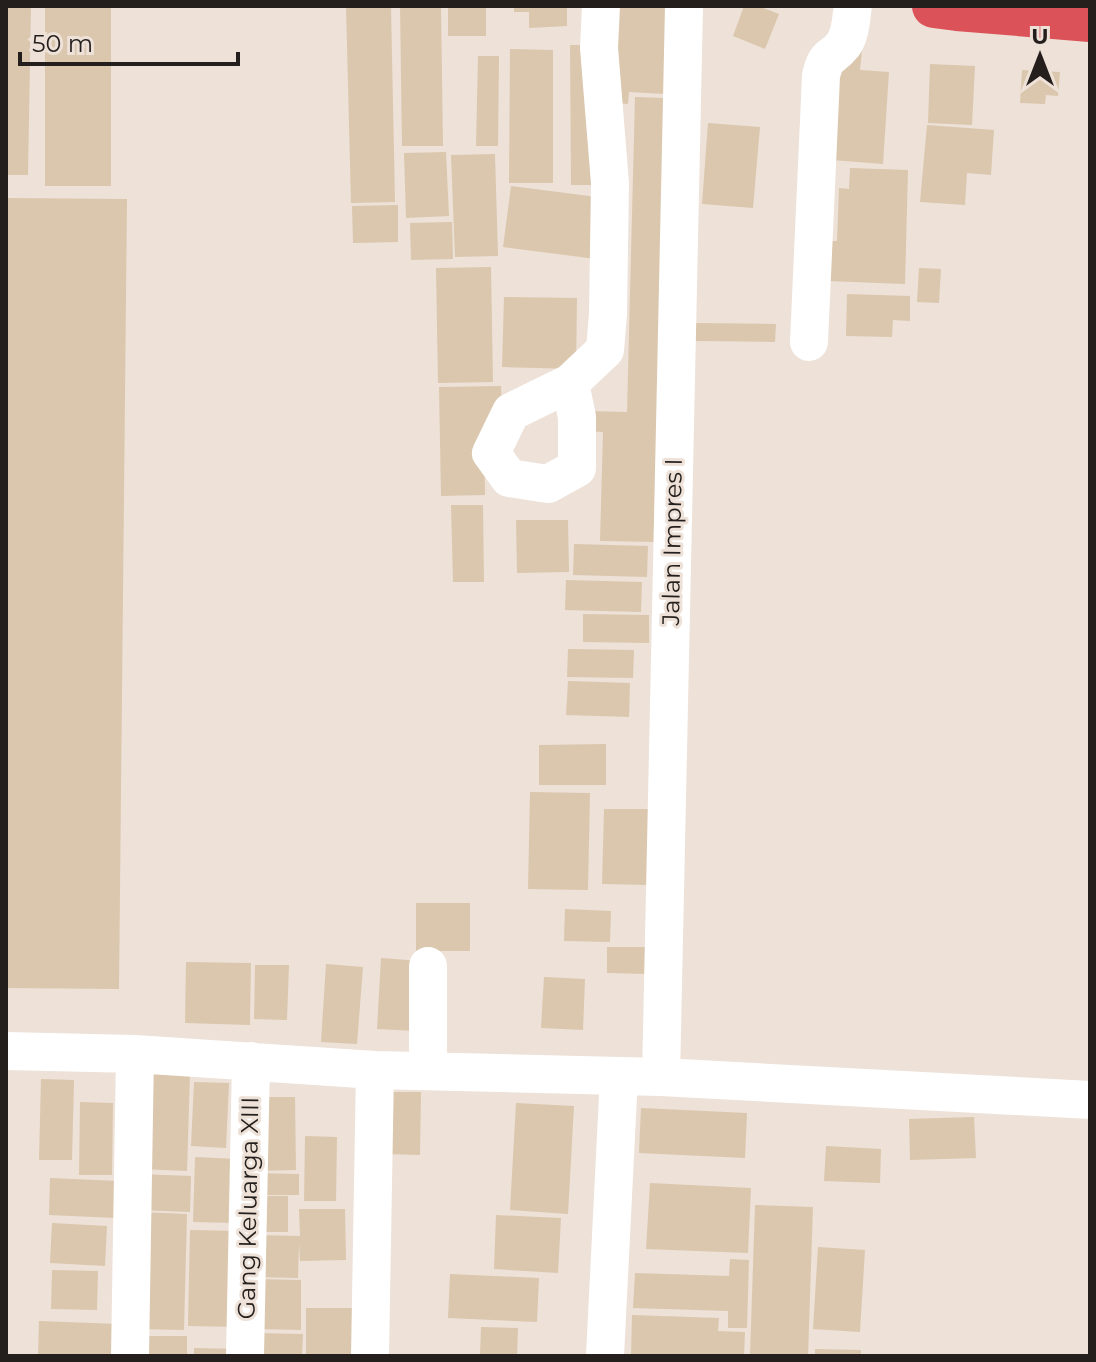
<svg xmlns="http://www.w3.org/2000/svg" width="1096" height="1362" font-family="Montserrat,sans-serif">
	<rect width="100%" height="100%" fill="#ede1d8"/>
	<path fill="#dac7ad" d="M 6,6 L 31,6 L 28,175 L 6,175 Z
		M 45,6 L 111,6 L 111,186 L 45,186 Z
		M 346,6 L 391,6 L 395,202 L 351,203 Z
		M 400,6 L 441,6 L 443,146 L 402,146 Z
		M 448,6 L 486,6 L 486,36 L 448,36 Z
		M 514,6 L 567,6 L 567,26 L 529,28 L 529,12 L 514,12 Z
		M 611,6 L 668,6 L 665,94 L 629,92 L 628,104 L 615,103 Z
		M 744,6 L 758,6 L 779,14 L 765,49 L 733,36 Z
		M 570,45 L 597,45 L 599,185 L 571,185 Z
		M 510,49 L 553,50 L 553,183 L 509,183 Z
		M 839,49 L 862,50 L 860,70 L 889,72 L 883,164 L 832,160 Z
		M 478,56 L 499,56 L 498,146 L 476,146 Z
		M 930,64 L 975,66 L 972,125 L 928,123 Z
		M 1022,70 L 1060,72 L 1058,96 L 1046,95 L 1045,104 L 1020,103 Z
		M 635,97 L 664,98 L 654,542 L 600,541 L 603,432 L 587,431 L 587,411 L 627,412 Z
		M 708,123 L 760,127 L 753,208 L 702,204 Z
		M 927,125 L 994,130 L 991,175 L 967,173 L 965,205 L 920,202 Z
		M 446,152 L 449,216 L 406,218 L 404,153 Z
		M 495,154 L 498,256 L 455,257 L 451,155 Z
		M 850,168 L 908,170 L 905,284 L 827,281 L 828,241 L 837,241 L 839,188 L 849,189 Z
		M 511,186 L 605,198 L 596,259 L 503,247 Z
		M 6,198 L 127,199 L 119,989 L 6,988 Z
		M 398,205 L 398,242 L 353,243 L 352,206 Z
		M 452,222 L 453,259 L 411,260 L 410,223 Z
		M 491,267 L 493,382 L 438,383 L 436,268 Z
		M 919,268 L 941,269 L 939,303 L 917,302 Z
		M 847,294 L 910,296 L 910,321 L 893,320 L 892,337 L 846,336 Z
		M 504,297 L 577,298 L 576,369 L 502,367 Z
		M 696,323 L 776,324 L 775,342 L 696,341 Z
		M 501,386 L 502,422 L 484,423 L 485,495 L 441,496 L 439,387 Z
		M 451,505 L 483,505 L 484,582 L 453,582 Z
		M 516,520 L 568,520 L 569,572 L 517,573 Z
		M 574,544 L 648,546 L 647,577 L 573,575 Z
		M 566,580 L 642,582 L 641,612 L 565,610 Z
		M 583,614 L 649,615 L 649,643 L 583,642 Z
		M 568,649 L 634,650 L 633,678 L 567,677 Z
		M 568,681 L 630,683 L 629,717 L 566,715 Z
		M 606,744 L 606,785 L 539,785 L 539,745 Z
		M 530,792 L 590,793 L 588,890 L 528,889 Z
		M 604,809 L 651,809 L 648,885 L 602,884 Z
		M 416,903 L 470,903 L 470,951 L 416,951 Z
		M 565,909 L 611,911 L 610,942 L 564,941 Z
		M 607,947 L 649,947 L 648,974 L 607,973 Z
		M 381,958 L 420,961 L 416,1031 L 377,1029 Z
		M 186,962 L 251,963 L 250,1025 L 185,1023 Z
		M 326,964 L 363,967 L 357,1044 L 321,1042 Z
		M 255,965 L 289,965 L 287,1020 L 254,1019 Z
		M 544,977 L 585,979 L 583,1030 L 541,1028 Z
		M 143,1073 L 190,1074 L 187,1171 L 140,1169 Z
		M 41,1079 L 74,1080 L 72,1160 L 39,1160 Z
		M 194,1082 L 229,1083 L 226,1148 L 191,1146 Z
		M 385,1092 L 421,1092 L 420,1155 L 384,1154 Z
		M 251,1097 L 295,1097 L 296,1170 L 252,1171 Z
		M 80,1102 L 113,1103 L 112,1175 L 79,1175 Z
		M 516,1103 L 574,1106 L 568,1214 L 510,1210 Z
		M 641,1108 L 747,1113 L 745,1158 L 639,1153 Z
		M 974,1117 L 976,1158 L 910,1160 L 909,1119 Z
		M 305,1136 L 337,1137 L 336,1201 L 304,1201 Z
		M 826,1146 L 881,1149 L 880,1183 L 824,1181 Z
		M 195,1157 L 237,1159 L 235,1223 L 193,1222 Z
		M 253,1173 L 299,1174 L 299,1195 L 253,1195 Z
		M 138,1174 L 191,1176 L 190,1212 L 137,1210 Z
		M 50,1178 L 118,1181 L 116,1218 L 49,1215 Z
		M 650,1183 L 751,1188 L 748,1253 L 646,1249 Z
		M 253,1196 L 288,1196 L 288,1232 L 253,1232 Z
		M 755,1205 L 813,1207 L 808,1356 L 750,1356 Z
		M 299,1209 L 345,1209 L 346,1260 L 300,1261 L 299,1244 L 298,1278 L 251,1277 L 252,1235 L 300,1236 Z
		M 140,1212 L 187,1214 L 184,1330 L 137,1329 Z
		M 496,1215 L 561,1218 L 558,1273 L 494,1269 Z
		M 52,1223 L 107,1226 L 105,1266 L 50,1263 Z
		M 190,1230 L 242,1231 L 240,1327 L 188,1326 Z
		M 818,1247 L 865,1250 L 860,1332 L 813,1329 Z
		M 730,1259 L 749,1260 L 747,1328 L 728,1328 L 728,1311 L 633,1308 L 635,1273 L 729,1276 Z
		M 52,1270 L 98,1271 L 97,1310 L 51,1309 Z
		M 450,1274 L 539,1278 L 537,1322 L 448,1318 Z
		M 252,1279 L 301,1280 L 301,1330 L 251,1329 Z
		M 306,1308 L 357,1308 L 357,1356 L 306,1356 Z
		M 632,1315 L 719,1318 L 718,1331 L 745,1332 L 744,1356 L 631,1356 Z
		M 39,1321 L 118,1324 L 116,1356 L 38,1356 Z
		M 481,1327 L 518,1328 L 517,1356 L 480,1356 Z
		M 251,1333 L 303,1334 L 302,1356 L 250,1356 Z
		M 134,1336 L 187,1336 L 187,1356 L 134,1356 Z
		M 194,1348 L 239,1349 L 238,1356 L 194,1356 Z
		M 815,1349 L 861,1350 L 861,1356 L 815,1356 Z"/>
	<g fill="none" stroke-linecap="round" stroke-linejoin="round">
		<path stroke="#fff" stroke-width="38" d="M 809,342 L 821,76 C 826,53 831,60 843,45 C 851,34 851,18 853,6
			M 570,383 L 577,417 L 577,468 L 548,484 L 509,478 L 491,453 L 511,412 L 570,383 L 605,350 L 608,314 L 610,183 L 599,48 L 601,6
			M 428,966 L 428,1071
			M 6,1051 L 135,1054 L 375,1070 L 661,1077 L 1090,1100
			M 661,1077 L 684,6
			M 130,1356 L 135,1054
			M 245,1356 L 251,1061
			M 370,1356 L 375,1070
			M 605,1356 L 619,1076"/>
		<path stroke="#db5258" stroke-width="44" d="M 934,6 L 957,9 L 1090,20"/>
	</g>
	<g text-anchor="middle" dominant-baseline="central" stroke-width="6" stroke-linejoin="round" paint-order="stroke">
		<g font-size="24" fill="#241f1c" stroke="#ede1d8">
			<text transform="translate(672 542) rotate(-89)">Jalan Impres I</text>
			<text transform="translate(248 1208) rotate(-89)">Gang Keluarga XIII</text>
		</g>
	</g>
	<rect width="1096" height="1362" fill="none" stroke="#241f1c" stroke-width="16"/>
	<g transform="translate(1040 56)" stroke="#ede1d8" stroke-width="6" paint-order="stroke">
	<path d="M0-6L14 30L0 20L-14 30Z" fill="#241f1c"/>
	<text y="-12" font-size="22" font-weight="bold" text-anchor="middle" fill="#241f1c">U</text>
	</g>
	<path d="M20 52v12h218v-12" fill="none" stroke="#241f1c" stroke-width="4"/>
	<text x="32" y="52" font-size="24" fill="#241f1c" stroke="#ede1d8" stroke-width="6" paint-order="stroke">50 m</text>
</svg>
